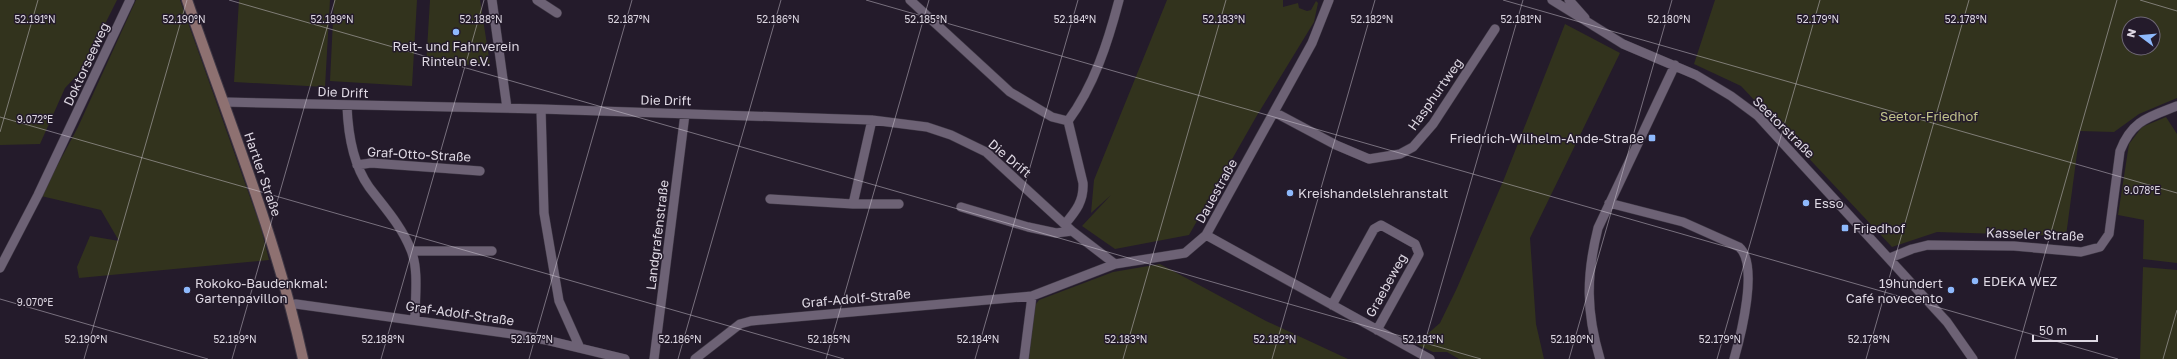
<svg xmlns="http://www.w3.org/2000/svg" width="2177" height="359" font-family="'Golos Text',sans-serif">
	<rect width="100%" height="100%" fill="#241b2b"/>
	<path fill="#32331d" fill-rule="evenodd" d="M 0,0 L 117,0 L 82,70 L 65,88 L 40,144 L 0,145 Z
		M 136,0 L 180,0 L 261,228 L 269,260 L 79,278 L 77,267 L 90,236 L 119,241 L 101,210 L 41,196 L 78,127 Z
		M 239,0 L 330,0 L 325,87 L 234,82 Z
		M 334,0 L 417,0 L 412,86 L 330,81 Z
		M 430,0 L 480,0 L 490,64 L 426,66 Z
		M 1167,0 L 1283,0 L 1283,7 L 1298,3 L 1299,8 L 1307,11 L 1311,10 L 1316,1 L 1318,3 L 1314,22 L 1256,117 L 1189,235 L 1115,249 L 1082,226 L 1111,195 L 1091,213 L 1094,180 Z
		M 1715,0 L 2177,0 L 2177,98 L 2139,114 L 2114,132 L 2080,131 L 2066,236 L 1937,232 L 1892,247 L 1741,86 L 1694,64 ZM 2129,24 L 2153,24 L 2153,48 L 2129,48 Z
		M 1565,24 L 1620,53 L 1530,238 L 1536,324 L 1544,359 L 1459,359 L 1447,352 L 1433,352 L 1416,344 L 1440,323 L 1457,288 L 1504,179 Z
		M 2166,117 L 2177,134 L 2177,263 L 2143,259 L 2144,220 L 2118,215 L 2129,144 L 2142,127 Z
		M 1160,264 L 1266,321 L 1348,359 L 1029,359 L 1033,308 L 1039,300 L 1113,272 Z
		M 2143,267 L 2177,270 L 2177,359 L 2140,359 Z"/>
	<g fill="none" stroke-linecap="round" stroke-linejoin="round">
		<g stroke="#3f3845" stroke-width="10">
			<path id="street" d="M 492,0 L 507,108
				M 537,0 L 557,13
				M 910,0 L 1010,92 L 1052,117 L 1068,121
				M 1552,0 L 1623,44 L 1696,75 L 1731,96 L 1758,116 L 1947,322 L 1973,359
				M 1569,0 L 1585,18
				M 224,102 L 541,109 L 872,120 L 927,127 L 951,135 L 986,152 L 1072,231 L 1115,264
				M 347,106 C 348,133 352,163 369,187 C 384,207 401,225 411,250 C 419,270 415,297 415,319
				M 541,109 L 544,213 L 559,301 L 580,348
				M 1274,112 L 1336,145 L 1369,159 L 1400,154 L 1413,147 L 1433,124 L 1495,29
				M 1068,121 C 1094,86 1108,42 1119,0
				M 357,165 L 371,163 L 480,171
				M 770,199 L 853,204 L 872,120
				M 1609,203 L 1683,222 L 1739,247 C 1759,264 1741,335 1734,359
				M 853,204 L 899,204
				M 961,207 L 1028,227 L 1056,233 L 1072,231
				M 1065,224 C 1076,211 1084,201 1083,183 L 1068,121
				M 1206,235 L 1430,359
				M 412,251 L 492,251
				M 1890,258 L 1912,249 L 1928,245 L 2014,246 L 2081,252 L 2100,247 L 2109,234 L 2120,151 C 2132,120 2149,117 2177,106
				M 0,268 L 38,195 L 130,0
				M 290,305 L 296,304 L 512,334 L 546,340 L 625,359
				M 1332,305 L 1374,229 L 1381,225 L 1415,244 L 1419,254 L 1377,330
				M 654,359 L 685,114
				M 695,359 L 740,324 L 751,321 L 1032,296
				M 1024,359 L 1032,296 L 1115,264 L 1185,253 L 1206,235 L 1312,43 L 1329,0
				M 1600,359 C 1586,312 1586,276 1598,228 L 1675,65"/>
		</g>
		<g stroke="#3f3845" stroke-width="12">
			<path id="secondary" d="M 187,0 C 228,119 276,236 303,359"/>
		</g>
		<use href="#street" stroke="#6d6275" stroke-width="9"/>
		<use href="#secondary" stroke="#8e7171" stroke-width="10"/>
	</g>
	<path fill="none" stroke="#ded8e3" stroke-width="1" stroke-opacity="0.45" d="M 229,0 L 1481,359M 866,0 L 2118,359M 1503,0 L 2177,193M 2140,0 L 2177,11M 0,117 L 844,359M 0,132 L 38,0M 0,299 L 208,359M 84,359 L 187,0M 232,359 L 335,0M 381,359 L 484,0M 529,359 L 632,0M 678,359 L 781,0M 826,359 L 929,0M 975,359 L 1078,0M 1123,359 L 1226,0M 1272,359 L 1375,0M 1420,359 L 1523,0M 1569,359 L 1672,0M 1717,359 L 1820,0M 1866,359 L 1969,0M 2015,359 L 2117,0M 2163,359 L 2177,310"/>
	<g fill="#8eb9fc" stroke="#241b2b" stroke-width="1.5">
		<circle cx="456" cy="32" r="4"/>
		<rect x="1648" y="134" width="8" height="8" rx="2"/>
		<circle cx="1290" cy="193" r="4"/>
		<circle cx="1806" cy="203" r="4"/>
		<rect x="1841" y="224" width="8" height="8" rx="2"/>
		<circle cx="1975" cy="281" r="4"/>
		<circle cx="187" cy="290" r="4"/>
		<circle cx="1951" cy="290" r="4"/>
	</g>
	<g text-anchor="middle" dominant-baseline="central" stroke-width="3" stroke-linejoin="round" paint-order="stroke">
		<g font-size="13" fill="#ded8e3" stroke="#241b2b" text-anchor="start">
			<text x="456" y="46" text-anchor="middle">Reit- und Fahrverein<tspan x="456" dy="15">Rinteln e.V.</tspan></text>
			<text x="1644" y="138" text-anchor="end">Friedrich-Wilhelm-Ande-Straße</text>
			<text x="1298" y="193">Kreishandelslehranstalt</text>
			<text x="1814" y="203">Esso</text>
			<text x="1853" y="228">Friedhof</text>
			<text x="1983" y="281">EDEKA WEZ</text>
			<text x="195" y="283">Rokoko-Baudenkmal:<tspan x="195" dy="15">Gartenpavillon</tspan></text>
			<text x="1943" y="283" text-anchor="end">19hundert<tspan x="1943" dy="15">Café novecento</tspan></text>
		</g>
		<g font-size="13" fill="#ded8e3" stroke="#241b2b">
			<text transform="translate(86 64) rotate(-65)">Doktorseeweg</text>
			<text transform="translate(343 92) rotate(2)">Die Drift</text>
			<text transform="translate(1435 94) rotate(-55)">Hasphurtweg</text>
			<text transform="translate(666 100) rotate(1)">Die Drift</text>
			<text transform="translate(1784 127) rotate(45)">Seetorstraße</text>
			<text transform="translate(419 154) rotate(3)">Graf-Otto-Straße</text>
			<text transform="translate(1010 158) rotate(40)">Die Drift</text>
			<text transform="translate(263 174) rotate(71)">Hartler Straße</text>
			<text transform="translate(1216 191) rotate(-61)">Dauestraße</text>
			<text transform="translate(2035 234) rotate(2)">Kasseler Straße</text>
			<text transform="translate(657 235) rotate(-83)">Landgrafenstraße</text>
			<text transform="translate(1386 285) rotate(-61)">Graebeweg</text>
			<text transform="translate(856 298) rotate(-5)">Graf-Adolf-Straße</text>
			<text transform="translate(460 313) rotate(8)">Graf-Adolf-Straße</text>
		</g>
		<g font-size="13" fill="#c1c38a" stroke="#241b2b">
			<text x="1929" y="116">Seetor-Friedhof</text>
		</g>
	</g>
	<g font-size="10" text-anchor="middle" fill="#ded8e3" stroke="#241b2b" stroke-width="3" stroke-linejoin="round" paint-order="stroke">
		<text x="35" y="23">52.191°N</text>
		<text x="184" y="23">52.190°N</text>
		<text x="332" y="23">52.189°N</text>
		<text x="481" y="23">52.188°N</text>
		<text x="629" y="23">52.187°N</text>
		<text x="778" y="23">52.186°N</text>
		<text x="926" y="23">52.185°N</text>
		<text x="1075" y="23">52.184°N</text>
		<text x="1224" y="23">52.183°N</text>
		<text x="1372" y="23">52.182°N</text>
		<text x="1521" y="23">52.181°N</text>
		<text x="1669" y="23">52.180°N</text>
		<text x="1818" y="23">52.179°N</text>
		<text x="1966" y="23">52.178°N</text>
		<text x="35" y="123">9.072°E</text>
		<text x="2142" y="194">9.078°E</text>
		<text x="35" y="306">9.070°E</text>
		<text x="86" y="343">52.190°N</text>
		<text x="235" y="343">52.189°N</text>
		<text x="383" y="343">52.188°N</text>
		<text x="532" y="343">52.187°N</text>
		<text x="680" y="343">52.186°N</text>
		<text x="829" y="343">52.185°N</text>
		<text x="978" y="343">52.184°N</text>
		<text x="1126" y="343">52.183°N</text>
		<text x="1275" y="343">52.182°N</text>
		<text x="1423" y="343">52.181°N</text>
		<text x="1572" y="343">52.180°N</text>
		<text x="1720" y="343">52.179°N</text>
		<text x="1869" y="343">52.178°N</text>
	</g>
	<g transform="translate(2141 36) rotate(286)"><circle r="19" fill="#241b2b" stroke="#6e6775"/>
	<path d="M0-3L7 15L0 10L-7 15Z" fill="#8eb9fc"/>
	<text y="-6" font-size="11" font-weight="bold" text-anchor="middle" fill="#ded8e3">N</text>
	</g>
	<path d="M2033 335v6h64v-6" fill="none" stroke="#ded8e3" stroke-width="2"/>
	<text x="2039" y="335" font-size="12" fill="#ded8e3" stroke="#241b2b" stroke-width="3" paint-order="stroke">50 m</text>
</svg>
